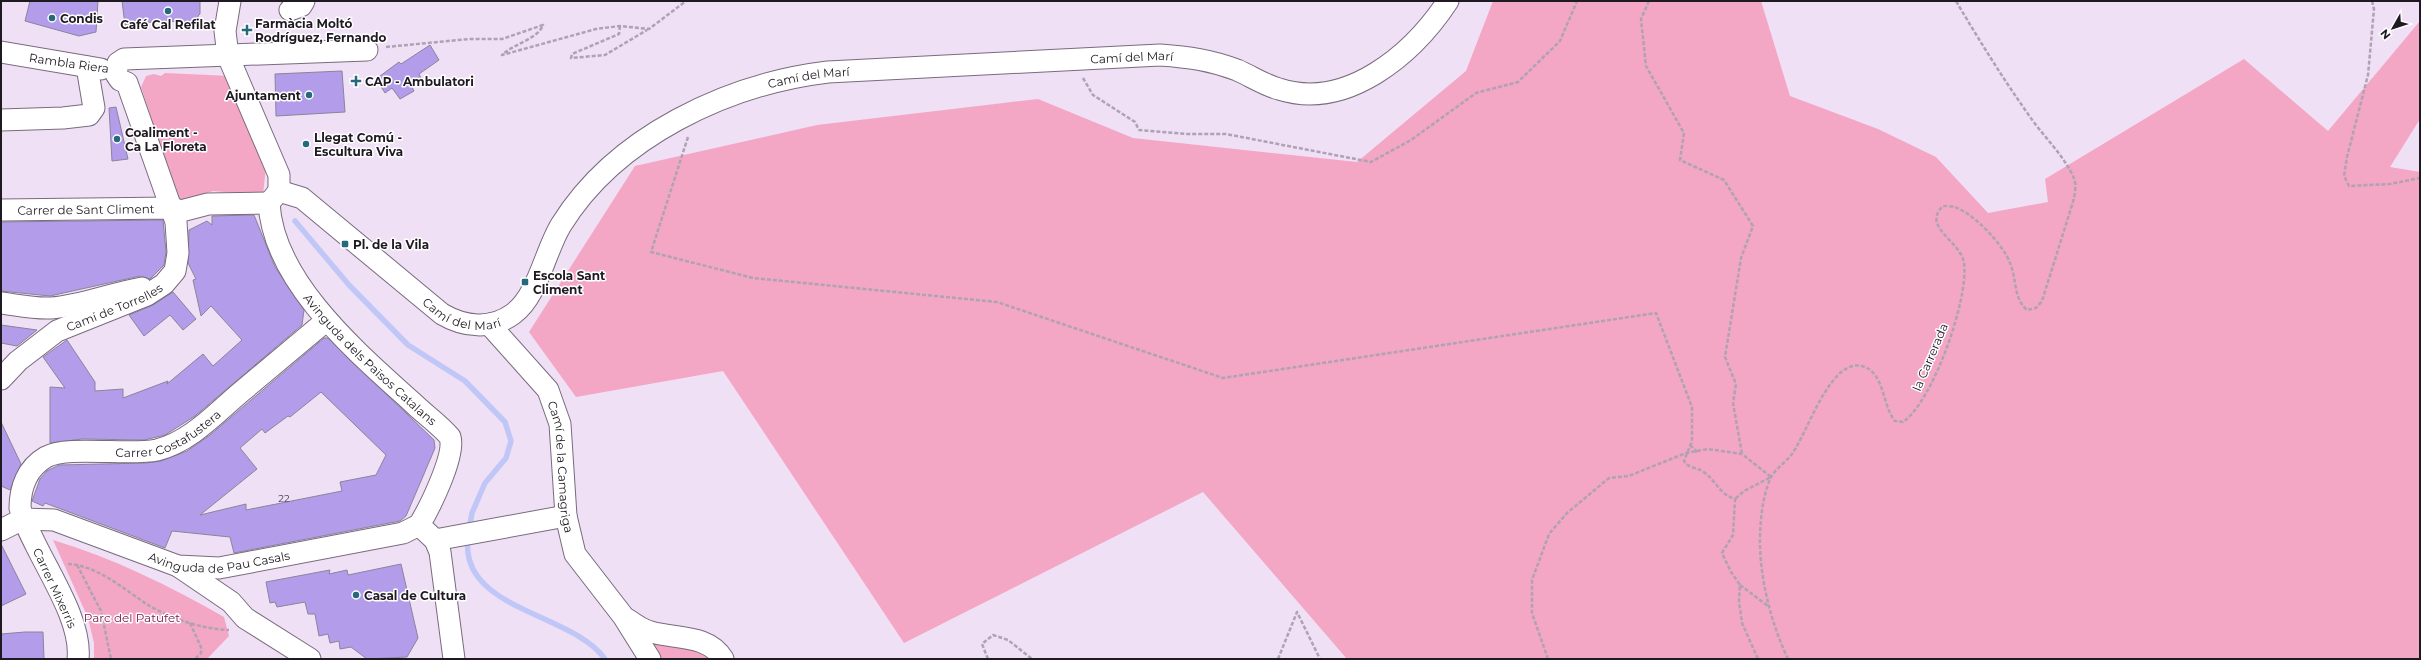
<svg xmlns="http://www.w3.org/2000/svg" width="2421" height="660" font-family="Montserrat,sans-serif">
	<rect width="100%" height="100%" fill="#efe0f5"/>
	<path fill="#f4a6c5" d="M 1493,1 L 1761,1 L 1790,96 L 1878,129 L 1936,157 L 1988,213 L 2048,202 L 2045,179 L 2244,59 L 2328,131 L 2420,21 L 2420,119 L 2390,167 L 2420,172 L 2420,659 L 1347,659 L 1203,492 L 904,643 L 723,371 L 576,397 L 529,332 L 635,166 L 817,125 L 1038,99 L 1133,138 L 1357,162 L 1466,71 Z
		M 165,73 L 230,76 L 266,166 L 263,195 L 213,191 L 179,202 L 141,87 L 146,76 L 154,74 L 161,76 Z
		M 53,540 C 113,558 170,586 224,617 L 229,636 L 207,659 L 94,659 L 94,643 L 88,618 Z
		M 649,636 L 696,646 L 716,659 L 655,659 Z"/>
	<g fill="none" stroke-linecap="round" stroke-linejoin="round">
		<path stroke="#c0c7f7" stroke-width="5.5" d="M 295,221 L 349,285 L 408,345 L 465,381 L 505,422 L 511,441 L 506,458 L 485,483 L 472,513 L 469,530
			M 468,538 C 459,610 573,613 605,659"/>
	</g>
	<path fill="#b39cea" stroke="#8a849a" fill-rule="evenodd" d="M 30,1 L 98,1 L 96,32 L 79,36 L 25,21 Z
		M 122,1 L 200,1 L 200,14 L 198,16 L 198,22 L 161,21 L 125,25 Z
		M 430,45 L 439,60 L 419,74 L 421,78 L 411,85 L 414,91 L 400,99 L 392,88 L 385,93 L 376,79 L 399,62 L 401,64 Z
		M 342,71 L 345,112 L 276,116 L 275,74 Z
		M 116,107 L 128,159 L 112,161 L 109,108 Z
		M 254,215 L 275,267 L 304,310 L 302,325 L 195,416 L 165,435 L 144,440 L 82,439 L 50,443 L 50,387 L 65,388 L 43,357 L 67,340 L 95,382 L 95,391 L 123,389 L 123,398 L 168,381 L 167,384 L 203,354 L 213,366 L 242,340 L 211,306 L 201,316 L 193,280 L 196,279 L 188,263 L 189,230 L 207,221 L 212,225 L 212,216 Z
		M 163,220 L 166,252 L 164,265 L 150,279 L 140,276 L 50,296 L 1,291 L 1,222 Z
		M 173,292 L 196,319 L 183,330 L 170,315 L 144,336 L 129,315 L 153,305 Z
		M 1,325 L 37,330 L 17,346 L 1,343 Z
		M 324,338 L 328,338 L 434,440 L 435,448 L 421,481 L 406,516 L 400,521 L 234,553 L 230,537 L 172,531 L 165,548 L 45,503 L 43,506 L 32,501 L 40,479 L 47,471 L 59,465 L 146,463 L 161,461 L 187,451 L 210,435 ZM 321,392 L 386,455 L 376,475 L 340,482 L 342,491 L 246,510 L 246,504 L 200,515 L 257,469 L 240,448 L 262,429 L 265,433 L 288,416 L 290,417 Z
		M 1,422 L 21,464 L 10,490 L 1,486 Z
		M 1,544 L 26,594 L 1,606 Z
		M 401,564 L 418,638 L 407,657 L 367,659 L 351,647 L 340,649 L 339,641 L 330,643 L 328,634 L 319,636 L 315,614 L 308,614 L 305,602 L 277,607 L 275,602 L 270,603 L 266,582 L 330,570 L 329,574 L 347,570 L 348,575 Z
		M 25,632 L 43,632 L 44,659 L 1,659 L 1,634 Z"/>
	<g fill="none" stroke-linecap="round" stroke-linejoin="round">
		<g stroke="#796b7e" stroke-width="23">
			<g id="minor">
				<path d="M 230,1 L 225,31 L 228,56 L 279,175 L 279,191"/>
				<path d="M 290,10 L 301,6 L 304,1"/>
				<path d="M 1,52 L 101,69"/>
				<path d="M 1,120 L 63,118 L 89,115 L 94,108 L 87,67"/>
				<path id="s1" d="M 279,191 L 302,198 L 442,314 C 464,327 491,330 513,314 C 538,296 545,251 561,225 C 616,136 728,84 828,72 L 1160,55 C 1189,57 1210,60 1237,70 C 1251,76 1264,85 1279,89 C 1347,111 1413,54 1448,1"/>
				<path id="s2" d="M 279,191 L 269,203 C 273,282 358,353 412,402 C 424,414 439,424 450,437 C 456,455 429,509 419,525"/>
				<path id="s3" d="M 1,210 L 172,208 L 181,211 L 208,204 L 269,203"/>
				<path d="M 1,303 C 17,305 34,309 51,308 C 81,306 112,293 142,288"/>
				<path id="s4" d="M 489,324 L 548,390 L 560,424 L 566,516 L 575,554 L 623,616 L 650,659"/>
				<path id="s5" d="M 1,379 L 18,361 L 57,331 L 147,295 L 164,284 L 175,271 L 178,253 L 176,222 L 127,83 L 120,80 L 116,74 L 118,63 L 124,59 L 367,50"/>
				<path d="M 419,525 L 435,540 L 440,552 L 454,659"/>
				<path id="s6" d="M 1,530 L 23,519 L 54,520 L 178,566 L 219,568 L 403,533 L 419,525"/>
				<path d="M 435,540 L 566,516"/>
				<path d="M 178,566 L 231,602 L 245,618 L 310,659"/>
				<path d="M 627,619 C 634,624 642,630 651,632 C 675,639 708,634 723,659"/>
				<path id="s7" d="M 78,659 C 83,614 33,553 20,508 C 20,488 27,468 46,457 C 67,445 129,456 157,450 C 190,442 216,413 241,392 C 270,368 298,344 327,320"/>
			</g>
		</g>
		<path stroke="#aea2b3" stroke-width="2.5" stroke-dasharray="4 2" stroke-linecap="butt" d="M 1649,1 L 1641,19 L 1646,66 L 1684,133 L 1680,160 L 1724,180 L 1753,226 L 1741,258 L 1725,357 L 1736,384 L 1733,403 L 1742,454
			M 2372,1 L 2374,9 L 2368,75 L 2347,157 L 2344,176 L 2349,186 L 2390,184 L 2420,178
			M 620,26 L 619,34 L 572,54 L 571,58 L 605,55 L 647,30
			M 386,47 L 469,39 L 502,39 L 543,25 C 538,39 513,44 502,55 L 596,29 L 620,26 L 649,29 L 686,1
			M 1083,78 L 1093,95 L 1135,122 L 1139,130 L 1187,134 L 1226,134 L 1371,162 L 1411,140 L 1476,93 L 1518,82 L 1560,41 L 1577,1
			M 688,137 L 651,252 L 753,278 L 997,302 L 1223,378 L 1656,313 L 1692,407 L 1692,441 L 1684,461 C 1690,470 1699,467 1705,473 C 1718,483 1719,494 1735,499 L 1733,535 L 1722,553 L 1731,572 L 1740,585 L 1739,601 L 1742,623 L 1758,659
			M 1690,445 L 1697,452
			M 68,564 C 97,565 125,590 148,605 C 172,619 202,629 229,630
			M 77,565 L 101,611 L 111,659
			M 1740,585 L 1768,606
			M 190,623 L 201,647 L 201,653 L 195,659
			M 988,659 L 982,644 L 993,635 L 1008,640 L 1032,659
			M 1278,659 L 1297,612 L 1320,659
			M 1548,659 L 1532,613 L 1532,580 L 1549,534 L 1567,513 L 1609,478 L 1629,476 L 1686,453 L 1708,449 L 1742,454 L 1771,477 L 1744,491 L 1735,499
			M 1788,659 C 1769,619 1756,565 1761,520 C 1762,506 1765,492 1770,479 C 1774,470 1786,462 1792,454 C 1807,434 1830,358 1862,366 C 1885,372 1882,406 1895,421 L 1903,422 C 1933,401 1969,299 1964,263 C 1961,241 1921,227 1943,206 C 1946,206 1952,206 1955,207 C 1974,214 2003,244 2010,263 C 2017,279 2013,298 2027,310 L 2036,308 L 2042,301 L 2073,202 C 2075,194 2077,184 2073,176 C 2062,153 2042,135 2028,114 C 2002,77 1979,40 1956,1"/>
		<use href="#minor" stroke="#fff" stroke-width="21"/>
	</g>
	<g fill="#27687c" stroke="#fff" stroke-width="1.5">
		<circle cx="168" cy="11" r="4"/>
		<circle cx="52" cy="18" r="4"/>
		<path d="M245 24h4v4h4v4h-4v4h-4v-4h-4v-4h4z"/>
		<path d="M354 75h4v4h4v4h-4v4h-4v-4h-4v-4h4z"/>
		<circle cx="309" cy="95" r="4"/>
		<circle cx="117" cy="139" r="4"/>
		<circle cx="306" cy="144" r="4"/>
		<rect x="341" y="240" width="8" height="8" rx="2"/>
		<rect x="521" y="278" width="8" height="8" rx="2"/>
		<circle cx="356" cy="595" r="4"/>
	</g>
	<g text-anchor="middle" dominant-baseline="central" stroke-width="3" stroke-linejoin="round" paint-order="stroke">
		<g font-size="10" fill="#443a53">
			<text x="284" y="498">22</text>
		</g>
		<g font-size="12" font-weight="bold" fill="#1f1921" stroke="#fff" text-anchor="start">
			<text x="60" y="18">Condis</text>
			<text x="255" y="23">Farmàcia Moltó<tspan x="255" dy="14">Rodríguez, Fernando</tspan></text>
			<text x="168" y="24" text-anchor="middle">Café Cal Refilat</text>
			<text x="365" y="81">CAP - Ambulatori</text>
			<text x="301" y="95" text-anchor="end">Ajuntament</text>
			<text x="125" y="132">Coaliment -<tspan x="125" dy="14">Ca La Floreta</tspan></text>
			<text x="314" y="137">Llegat Comú -<tspan x="314" dy="14">Escultura Viva</tspan></text>
			<text x="353" y="244">Pl. de la Vila</text>
			<text x="533" y="275">Escola Sant<tspan x="533" dy="14">Climent</tspan></text>
			<text x="364" y="595">Casal de Cultura</text>
		</g>
		<g font-size="12" fill="#1f1921" stroke="#fff">
			<text stroke="none"><textPath href="#s1" startOffset="1005">Camí del Marí</textPath></text>
			<text transform="translate(69 63) rotate(8)">Rambla Riera</text>
			<text stroke="none"><textPath href="#s1" startOffset="681">Camí del Marí</textPath></text>
			<text stroke="none"><textPath href="#s3" startOffset="85">Carrer de Sant Climent</textPath></text>
			<text stroke="none"><textPath href="#s5" startOffset="136">Camí de Torrelles</textPath></text>
			<text stroke="none"><textPath href="#s1" startOffset="225">Camí del Marí</textPath></text>
			<text transform="translate(1930 357) rotate(-67)">la Carrerada</text>
			<text stroke="none"><textPath href="#s2" startOffset="207">Avinguda dels Països Catalans</textPath></text>
			<text stroke="none"><textPath href="#s7" startOffset="351">Carrer Costafustera</textPath></text>
			<text stroke="none"><textPath href="#s4" startOffset="167">Camí de la Camagriga</textPath></text>
			<text stroke="none"><textPath href="#s6" startOffset="229">Avinguda de Pau Casals</textPath></text>
			<text transform="translate(55 588) rotate(65)">Carrer Mixerris</text>
		</g>
		<g font-size="12" fill="#7a144b" stroke="#fff">
			<text x="132" y="617">Parc del Patufet</text>
		</g>
	</g>
	<rect width="2421" height="660" fill="none" stroke="#1f1921" stroke-width="4"/>
	<g transform="translate(2393 28) rotate(231)" stroke="#ffffff" stroke-width="3" paint-order="stroke">
	<path d="M0-3L7 15L0 10L-7 15Z" fill="#1f1921"/>
	<text y="-6" font-size="11" font-weight="bold" text-anchor="middle" fill="#1f1921">N</text>
	</g>
</svg>
